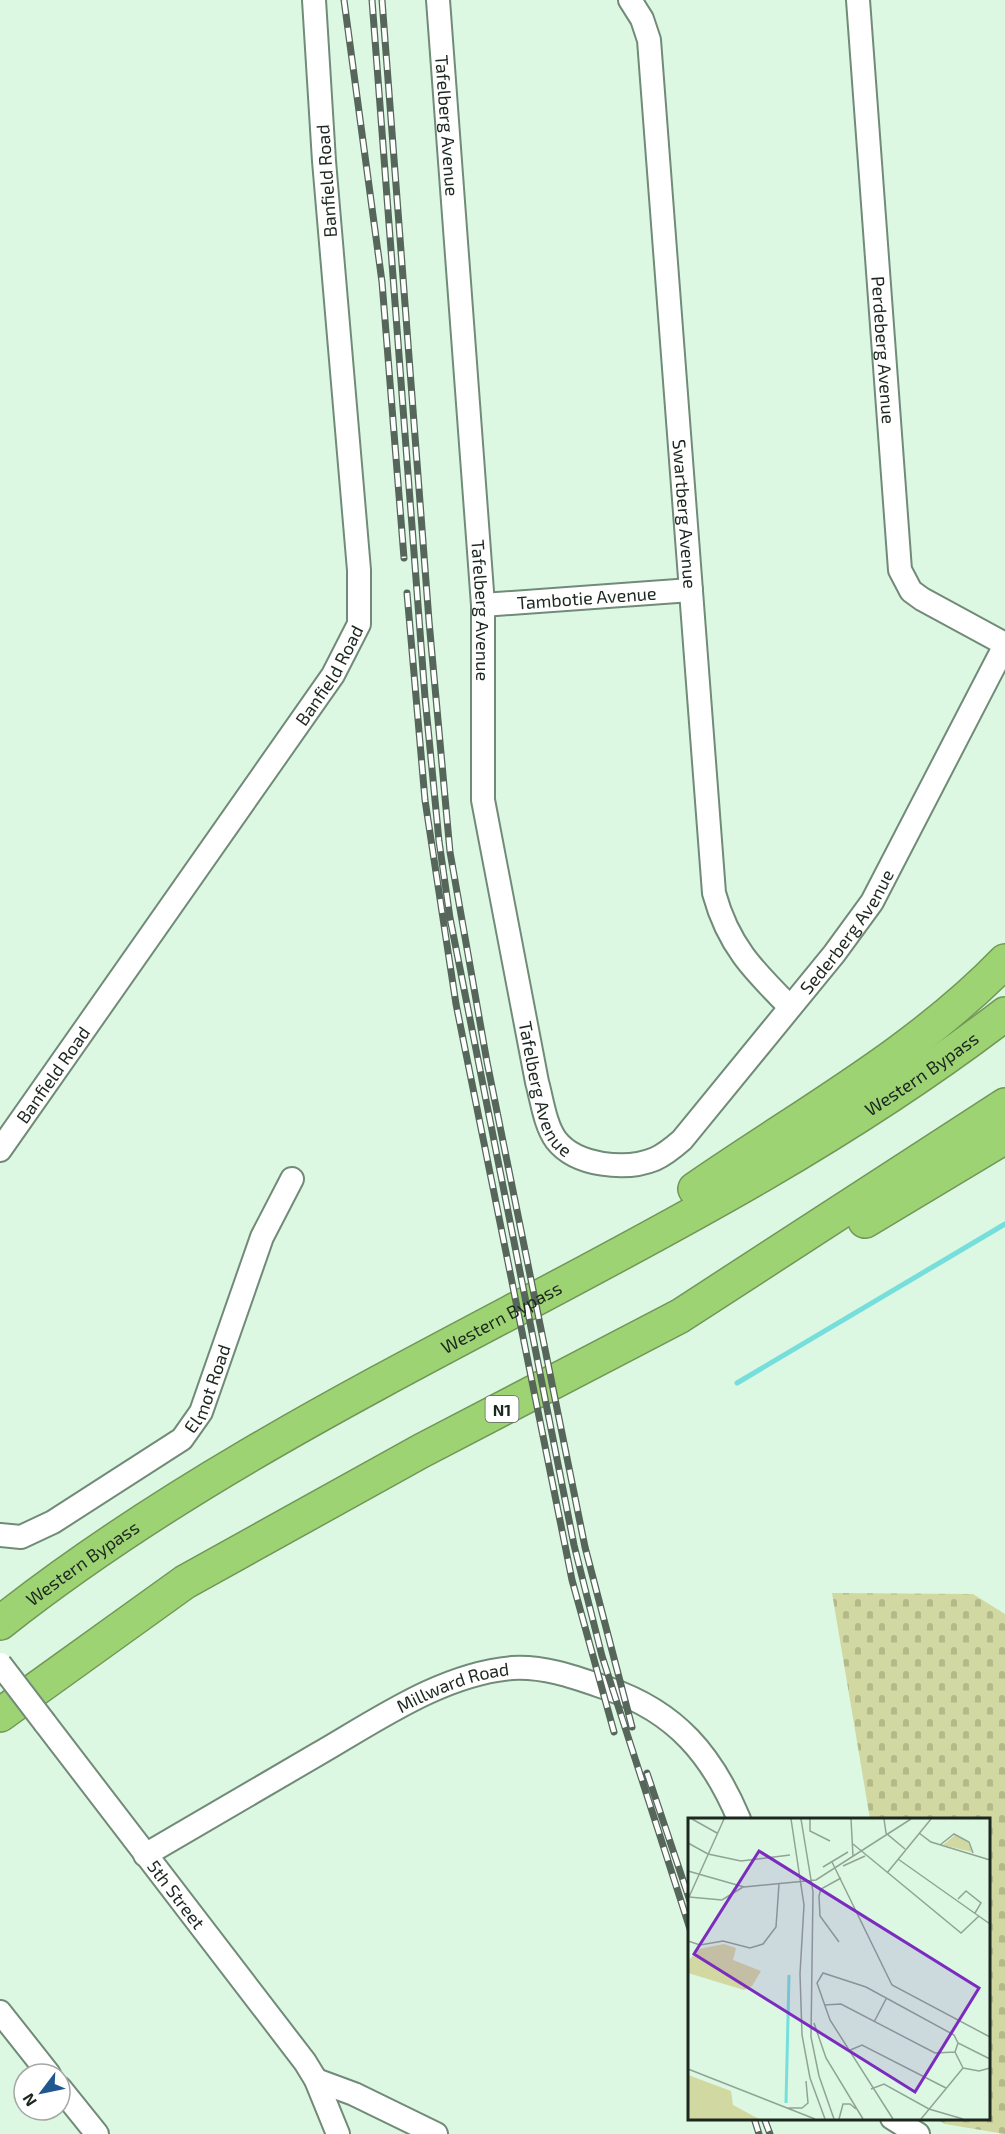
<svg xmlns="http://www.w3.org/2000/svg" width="1005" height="2134" font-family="'Exo 2',sans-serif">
	<defs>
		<pattern id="cemetery-stones" width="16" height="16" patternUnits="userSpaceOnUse" patternTransform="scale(1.5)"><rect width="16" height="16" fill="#d2d8a1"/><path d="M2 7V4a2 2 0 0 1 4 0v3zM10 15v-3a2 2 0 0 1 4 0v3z" fill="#b4b98a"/></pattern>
	</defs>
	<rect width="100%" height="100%" fill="#dcf8e3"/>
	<path fill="url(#cemetery-stones)" d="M 832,1593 L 973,1594 L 1005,1614 L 1005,2134 L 945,2124 L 934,2118 L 988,2118 L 988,1819 L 870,1819 Z"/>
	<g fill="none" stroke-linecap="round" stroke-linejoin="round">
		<path stroke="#76dedb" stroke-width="5" d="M 737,1383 L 1005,1224"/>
		<g stroke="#718b78" stroke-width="26">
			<g id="minor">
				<path id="s1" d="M 438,0 L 483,605 L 483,800 L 537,1082 C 542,1100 545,1125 556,1140 C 576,1166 626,1171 655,1159 C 666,1154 674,1147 682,1140 L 834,954 L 872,902 L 1005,645"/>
				<path id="s2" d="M 630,0 L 642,19 L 649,40 L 714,893 C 728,945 753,970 790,1007"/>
				<path id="s3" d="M 858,0 L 900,570 L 911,591 L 922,599 L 1005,644"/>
				<path id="s4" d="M 483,605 L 691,590"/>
				<path id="s5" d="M 0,1150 L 333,675 L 359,624 L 359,570 L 324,161 L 314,0"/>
				<path id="s6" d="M 0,1535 L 21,1537 L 53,1522 L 182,1439 L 201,1412 L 262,1237 L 292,1179"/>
				<path id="s7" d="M 45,1723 L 305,2062 L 316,2080 L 338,2134"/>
				<path id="s8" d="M 145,1855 C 202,1822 260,1788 318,1754 C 377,1720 442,1674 512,1668 C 546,1666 577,1678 609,1689 C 676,1712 712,1755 739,1819"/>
				<path d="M 0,2012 L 49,2074"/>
				<path d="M 316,2080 L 354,2094 L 436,2134"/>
				<path d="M 60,2088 L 97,2134"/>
				<path d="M 892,2118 L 918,2134"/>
			</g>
		</g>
		<g stroke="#709756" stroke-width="36">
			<g id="highway">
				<path d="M 695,1189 C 800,1116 915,1054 1005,961"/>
				<path d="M 865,1221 L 1005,1137"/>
				<path id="s9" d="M 0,1623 C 309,1379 693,1254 1005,1014"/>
				<path d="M 0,1715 L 185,1582 L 421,1451 L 680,1316 L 1005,1105"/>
			</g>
		</g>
		<use href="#minor" stroke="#fff" stroke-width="22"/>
		<use href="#highway" stroke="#9dd373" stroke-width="33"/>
		<g stroke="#56665a" stroke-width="7">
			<path id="rail" d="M 344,0 L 382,282 L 404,558
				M 372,0 L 425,697 L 439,841 L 450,918 L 574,1545 L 602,1656 L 690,1929
				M 382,0 L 429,621 L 450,852 L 487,1062 L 585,1547 L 632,1727
				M 407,593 L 425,800 L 456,1004 L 572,1580 L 614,1732
				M 647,1773 L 690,1901
				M 754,2118 L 759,2134
				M 764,2118 L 770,2134"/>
		</g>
		<use href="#rail" stroke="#fff" stroke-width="4.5" stroke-dasharray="14" stroke-linecap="butt"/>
		<g stroke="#718b78" stroke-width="26" stroke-linecap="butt">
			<path id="minor-bridge" d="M 0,1664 L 45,1723"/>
		</g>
		<use href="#minor-bridge" stroke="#fff" stroke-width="22"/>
	</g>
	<g text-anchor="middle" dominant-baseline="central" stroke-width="6" stroke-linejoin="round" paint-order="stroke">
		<rect fill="#fff" stroke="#606862" stroke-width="1.5" x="485.5" y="1396" width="33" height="26" rx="4.5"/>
		<g font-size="16" font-weight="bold" fill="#1c271f">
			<text x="502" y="1409">N1</text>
		</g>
		<g font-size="18" fill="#1c271f" stroke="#fff">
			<text stroke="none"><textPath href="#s1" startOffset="126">Tafelberg Avenue</textPath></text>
			<text transform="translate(326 181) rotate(-94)">Banfield Road</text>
			<text stroke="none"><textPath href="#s3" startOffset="351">Perdeberg Avenue</textPath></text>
			<text stroke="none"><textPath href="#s2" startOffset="520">Swartberg Avenue</textPath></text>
			<text stroke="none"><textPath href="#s4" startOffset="104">Tambotie Avenue</textPath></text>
			<text stroke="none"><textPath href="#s1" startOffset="612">Tafelberg Avenue</textPath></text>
			<text stroke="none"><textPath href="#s5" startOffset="578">Banfield Road</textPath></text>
			<text stroke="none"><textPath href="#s1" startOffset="1556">Sederberg Avenue</textPath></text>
			<text stroke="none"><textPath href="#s9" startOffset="1074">Western Bypass</textPath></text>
			<text stroke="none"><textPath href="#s5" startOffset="92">Banfield Road</textPath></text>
			<text stroke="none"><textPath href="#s1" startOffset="1098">Tafelberg Avenue</textPath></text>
			<text stroke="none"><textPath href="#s9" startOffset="588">Western Bypass</textPath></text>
			<text stroke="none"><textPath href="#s6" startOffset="267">Elmot Road</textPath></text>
			<text stroke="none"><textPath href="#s9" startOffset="102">Western Bypass</textPath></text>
			<text stroke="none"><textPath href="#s8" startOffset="352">Millward Road</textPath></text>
			<text stroke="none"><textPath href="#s7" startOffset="216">5th Street</textPath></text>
		</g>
	</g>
	<g transform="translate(688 1818)">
		<rect width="302" height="302" fill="#dcf8e3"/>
		<path d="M 0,257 L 43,273 L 45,287 L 71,301 L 0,301 Z" fill="#d2d8a1"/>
		<path d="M 36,126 L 48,130 L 45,142 L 73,153 L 64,168 L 56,172 L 0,155 L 0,143 L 11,131 Z" fill="#d2d8a1"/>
		<path d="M 267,17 L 280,24 L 284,34 L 255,27 Z" fill="#d2d8a1"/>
		<path fill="none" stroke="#76dedb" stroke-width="3" d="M 98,285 L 101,157"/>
		<path fill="none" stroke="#8fa495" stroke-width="1.5" d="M 4,1 L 29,15M 103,1 L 116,87 L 112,156 L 114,217 L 122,260 L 137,301M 113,1 L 125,74 L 123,219 L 131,258 L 146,301M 122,1 L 122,13 L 142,23M 163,1 L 165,38M 196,1 L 198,15 L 217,31M 231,15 L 243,24 L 302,42M 0,25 L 20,36 L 53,43 L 102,37M 165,26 L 273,115 L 291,98M 252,27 L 266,16 L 281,24 L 285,35M 210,41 L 302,106M 144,44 L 204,167 L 302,219M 155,48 L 177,38M 135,49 L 160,34M 0,53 L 56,69 L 128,62 L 223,1M 199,55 L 243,1M 1,79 L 36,1M 1,79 L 34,82 L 55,69M 270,81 L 278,73 L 293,85 L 287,95M 0,123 L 12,127 L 35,123 L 62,130 L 75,126 L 88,109 L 91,66M 151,124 L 132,98 L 131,78 L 133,71 L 153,60M 136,187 L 153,186 L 247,235 L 267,234M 186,204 L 198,181M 126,205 L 138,240 L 175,301M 270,225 L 267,234 L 275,250M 160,233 L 174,227 L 258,270M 275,250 L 291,253 L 302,250M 0,251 L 127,301M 183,271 L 196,266 L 241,291 L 275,301M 99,290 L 114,290 L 120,285 L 118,263M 151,301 L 155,286 L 162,286 L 168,291M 205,301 L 142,202 L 129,165 L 135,155 L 178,169 L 266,217 L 270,225 L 302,241M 233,301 L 275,250"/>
		<path fill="#7b2cbf" fill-opacity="0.15" stroke="#7b2cbf" stroke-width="3" d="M 71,33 L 291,170 L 227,274 L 6,136 Z"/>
		<rect width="302" height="302" fill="none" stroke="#1c271f" stroke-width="3"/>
	</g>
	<g transform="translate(42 2092) rotate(238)"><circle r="28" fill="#ffffff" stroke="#a4a9a5" stroke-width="1.5"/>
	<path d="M0-4.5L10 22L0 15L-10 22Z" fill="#21578f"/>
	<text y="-9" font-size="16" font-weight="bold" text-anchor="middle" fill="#1c271f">N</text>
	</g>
</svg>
